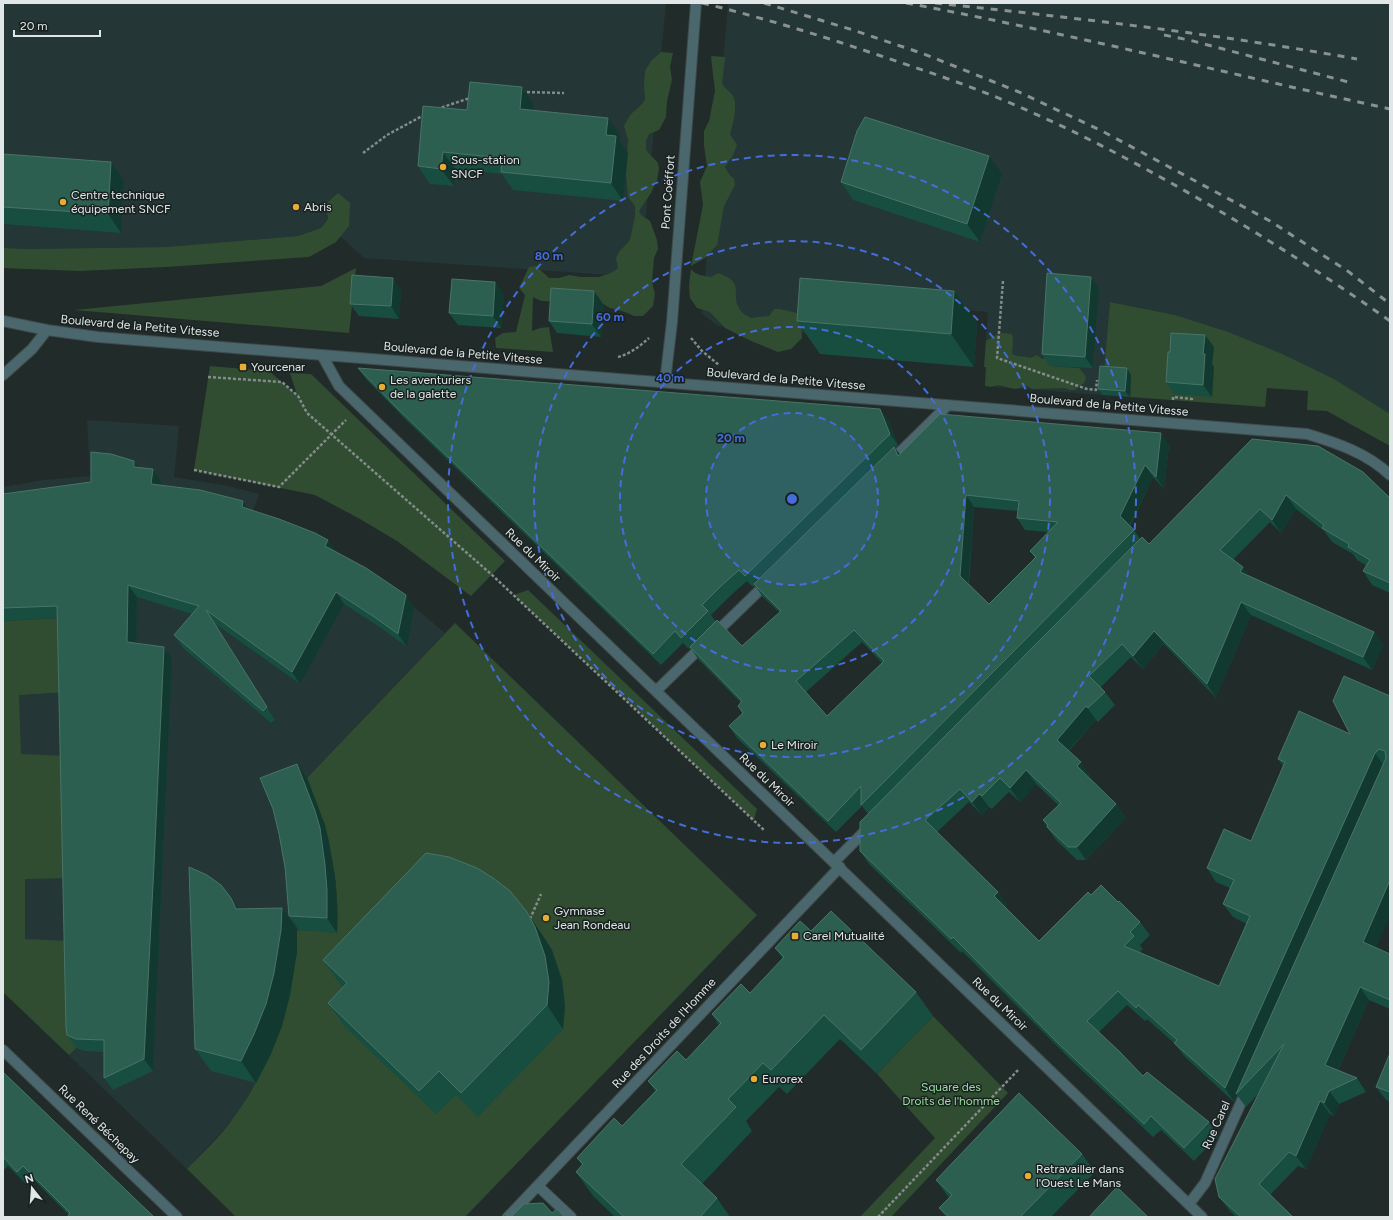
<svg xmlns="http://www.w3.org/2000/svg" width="1393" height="1220" font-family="Figtree,sans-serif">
	<rect width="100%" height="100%" fill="#212b2a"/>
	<path fill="#243635" d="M 3,3 L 666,3 L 640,277 L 364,258 L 340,236 L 349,226 L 326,204 L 328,219 L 321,228 L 298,236 L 167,247 L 30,249 L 3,248 Z
		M 728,3 L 1390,3 L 1390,446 L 1327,411 L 1322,411 L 1331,389 L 1175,315 L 1111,302 L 1102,395 L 985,386 L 986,367 L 984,367 L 988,312 L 811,297 L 807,333 L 718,326 L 702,314 Z
		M 87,420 L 179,426 L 174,477 L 229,486 L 259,494 L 252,514 L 396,594 L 414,607 L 445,633 L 307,778 L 325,825 L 329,842 L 335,879 L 337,904 L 337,933 L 297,952 L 290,995 L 277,1038 L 270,1056 L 256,1083 L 232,1121 L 187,1169 L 3,992 L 3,487 L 44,480 L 90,476 Z"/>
	<path fill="#304d32" d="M 661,52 L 673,53 L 670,67 L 672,80 L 667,101 L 666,117 L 659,130 L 649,134 L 646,141 L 646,150 L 658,163 L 659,169 L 657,180 L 651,193 L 639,211 L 641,215 L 650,221 L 657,240 L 658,249 L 654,258 L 652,282 L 655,294 L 653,306 L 643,316 L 634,316 L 625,312 L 610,308 L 603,304 L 541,301 L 533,297 L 532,331 L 540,328 L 549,327 L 553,352 L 496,348 L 495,338 L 503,333 L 516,332 L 525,295 L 519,288 L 529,267 L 536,266 L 549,278 L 559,278 L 569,275 L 581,277 L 599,277 L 613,272 L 618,268 L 616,258 L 619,252 L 630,240 L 635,216 L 635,206 L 628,197 L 626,173 L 628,140 L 624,126 L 630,115 L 640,106 L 645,100 L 644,84 L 645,71 L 651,61 Z
		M 712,56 L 725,57 L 722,84 C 725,88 730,92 733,96 C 738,103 733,126 730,134 L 737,145 L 733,155 L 725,167 L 729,174 L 734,179 L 735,185 L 724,206 L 717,245 L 705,258 L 691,266 L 703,205 L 700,182 L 707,166 L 704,146 L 704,131 L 709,121 L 715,91 L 711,57 Z
		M 338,193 L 350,203 L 349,226 L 336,242 L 309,257 L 166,267 L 79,271 L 3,268 L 3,248 L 30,249 L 166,247 L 298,236 L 321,228 L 328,219 L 326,204 Z
		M 356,268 L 349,333 L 74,310 L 321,286 Z
		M 691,269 C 696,275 703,276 711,277 L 718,273 C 748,283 728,295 741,311 C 743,314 748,316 751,318 L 769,316 L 774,309 L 780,309 L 797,313 L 801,325 L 802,338 L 791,349 L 778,352 L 749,340 L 725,328 L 710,312 L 697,308 L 690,298 L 689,286 Z
		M 1110,302 L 1175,315 L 1228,332 L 1280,353 L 1334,379 L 1390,414 L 1390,446 L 1327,411 L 1307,410 L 1308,391 L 1267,388 L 1265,407 L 1130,397 L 1131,375 L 1104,372 Z
		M 1004,333 L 1012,334 L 1013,338 L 1012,354 C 1018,357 1023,356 1030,358 L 1037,355 L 1042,359 L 1046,358 L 1050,366 L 1079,368 L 1085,375 L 1086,379 L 1083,384 L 1075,390 L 1070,390 L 1064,388 L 1032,389 L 1027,386 L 1015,389 L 998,385 L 991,387 L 985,386 L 986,367 L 984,367 L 986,341 L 998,334 Z
		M 210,366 L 269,371 L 297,395 L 290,373 L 311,374 L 505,561 L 471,596 L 397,541 L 360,519 L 315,495 L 194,470 Z
		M 528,590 L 757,809 L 754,820 L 514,595 Z
		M 64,618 L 67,692 L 19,695 L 21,754 L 68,756 L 71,878 L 25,879 L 25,939 L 72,941 L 77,1047 L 69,1055 L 3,992 L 3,621 Z
		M 455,623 L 757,915 L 465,1217 L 236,1217 L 187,1169 C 202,1153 219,1138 232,1120 C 273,1064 295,999 297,930 L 337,932 C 340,875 328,831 307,778 Z
		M 933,1016 L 1008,1093 L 891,1217 L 860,1217 L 935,1138 L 877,1074 Z"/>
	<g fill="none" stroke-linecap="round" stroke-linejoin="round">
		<g stroke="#404948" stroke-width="12">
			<path id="minor" d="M 3,321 L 47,330 L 98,337 L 1307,434 C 1337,443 1367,453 1390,475
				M 322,355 L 339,386 L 1202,1217
				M 3,375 L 32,349 L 47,330
				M 665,382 L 672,322 L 696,3
				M 889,463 L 948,405
				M 656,691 L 768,582
				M 834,862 L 869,827
				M 3,1050 L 177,1217
				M 538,1186 L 571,1217
				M 1189,1204 L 1205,1183 L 1247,1089
				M 508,1217 L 840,867"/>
		</g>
		<path stroke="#848c8b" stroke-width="2.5" stroke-dasharray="3 2" stroke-linecap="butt" d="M 522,92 L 564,93
			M 437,109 L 470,98
			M 363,153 L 387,135 L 424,115
			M 1003,281 L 997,358 L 1087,389 L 1096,390 L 1097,380
			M 691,338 L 702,351 L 719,365
			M 618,357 C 630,354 640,346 649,338
			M 208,377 L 282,382 L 298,396 L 307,413 L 491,574 L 765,831
			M 1173,400 L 1173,397 L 1192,399 L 1192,396
			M 194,470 L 279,487 L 346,420
			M 530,919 L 541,894
			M 878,1217 L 1019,1069"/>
		<use href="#minor" stroke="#49676d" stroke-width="10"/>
		<path stroke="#8a9291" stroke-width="3" stroke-dasharray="7 7" stroke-linecap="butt" d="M 702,3 C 760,17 816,34 872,53 C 926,71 981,89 1033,113 C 1083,135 1132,161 1180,188 C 1252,229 1322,273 1390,321
			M 764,3 L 853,30 L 924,54 L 1019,92 L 1102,131 L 1270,221 L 1349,272 L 1390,304
			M 906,3 C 1068,33 1229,74 1390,109
			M 935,3 C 1076,18 1218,34 1357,59
			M 1164,35 L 1189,40 L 1352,83"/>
	</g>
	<path fill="#174e3f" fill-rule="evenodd" d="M 534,105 L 534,110 L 620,135 L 620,142 L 628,153 L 623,201 L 513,190 L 502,174 L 455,169 L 454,186 L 430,184 L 418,166 L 467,110 Z
		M 3,154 L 111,162 L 124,180 L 121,233 L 3,224 Z
		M 1002,174 L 980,242 L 853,200 L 841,182 Z
		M 495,282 L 504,295 L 501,328 L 458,325 L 449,313 Z
		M 1099,288 L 1093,368 L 1050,366 L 1042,354 Z
		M 401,290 L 399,319 L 359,316 L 350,304 Z
		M 594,291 L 603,304 L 601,337 L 557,333 L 549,321 Z
		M 954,291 L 977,324 L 974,367 L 820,354 L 797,321 Z
		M 1205,335 L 1214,347 L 1212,364 L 1214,367 L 1212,397 L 1174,394 L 1166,382 L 1170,352 Z
		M 358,368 L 888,420 L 898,445 L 895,448 L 900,454 L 1169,445 L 1164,489 L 1153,477 L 1130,526 L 1134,530 L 1140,539 L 1149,544 L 1252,439 L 1390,498 L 1390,593 L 1372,585 L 1363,571 L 1367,566 L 1357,560 L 1353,554 L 1332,542 L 1324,531 L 1296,509 L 1281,533 L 1270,522 L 1233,560 L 1250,576 L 1374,632 L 1383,645 L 1372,670 L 1251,615 L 1216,698 L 1164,644 L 1143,669 L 1131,657 L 1101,687 L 1105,692 L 1115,705 L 1098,722 L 1096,720 L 1069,751 L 1090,775 L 1089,777 L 1116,804 L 1126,818 L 1086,860 L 1077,860 L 1056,840 L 1047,827 L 1043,820 L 1058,805 L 1036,784 L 1020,802 L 1009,792 L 992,809 L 989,807 L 982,815 L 969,802 L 937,832 L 998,892 L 1007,905 L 1005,908 L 1039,941 L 1091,895 L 1118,902 L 1140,922 L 1150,935 L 1140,945 L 1143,949 L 1140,952 L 1219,986 L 1247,924 L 1233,917 L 1223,904 L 1230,888 L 1216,882 L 1207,868 L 1251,841 L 1283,766 L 1278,759 L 1350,734 L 1390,696 L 1376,947 L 1390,954 L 1390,1009 L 1369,1000 L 1338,1070 L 1357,1078 L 1366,1092 L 1339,1104 L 1334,1116 L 1330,1114 L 1306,1169 L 1298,1166 L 1270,1195 L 1293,1217 L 1236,1217 L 1229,1210 L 1219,1197 L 1258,1094 L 1246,1107 L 1237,1095 L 1234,1102 L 1184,1056 L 1175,1044 L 1147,1019 L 1145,1021 L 1127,1005 L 1099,1032 L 1143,1076 L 1209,1122 L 1218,1136 L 1194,1161 L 1161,1130 L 1153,1137 L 1071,1060 L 962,951 L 961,953 L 869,864 L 860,851 L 868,814 L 862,806 L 836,832 L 737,738 L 729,726 L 743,713 L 738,706 L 741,703 L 698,659 L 691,648 L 689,649 L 683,643 L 661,665 L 405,419 L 366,379 ZM 974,507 L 1018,511 L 1017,518 L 1025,530 L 1048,532 L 1030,551 L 1035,558 L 989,604 L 969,584 ZM 747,581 L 753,587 L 755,585 L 762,596 L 779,612 L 742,646 L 716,622 L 711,615 L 729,597 ZM 862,642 L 882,663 L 827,716 L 806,692 Z
		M 1127,368 L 1131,375 L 1130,397 L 1102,395 L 1098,389 Z
		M 134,461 L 138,467 L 153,469 L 161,481 L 161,485 L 249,510 L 337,552 L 414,607 L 407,647 L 381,628 L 344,604 L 300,684 L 214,623 L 275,720 L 271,723 L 183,648 L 174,635 L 192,614 L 137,597 L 136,643 L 172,659 L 162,878 L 153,1071 L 113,1090 L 104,1078 L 104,1052 L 85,1051 L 76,1048 L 67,1035 L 57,618 L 3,621 L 3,494 L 91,482 Z
		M 307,778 L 325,825 L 329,842 L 335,879 L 337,904 L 337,933 L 299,930 L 289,916 Z
		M 231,898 L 239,909 L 282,908 L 297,930 L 297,952 L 290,995 L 282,1026 L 270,1056 L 256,1083 L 211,1071 L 195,1049 Z
		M 811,931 L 916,992 L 933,1016 L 877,1074 L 840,1039 L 787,1094 L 779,1087 L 746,1121 L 752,1131 L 702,1184 L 717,1198 L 730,1217 L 615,1217 L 593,1196 L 576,1172 L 582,1165 L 577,1158 L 622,1126 L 655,1091 L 648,1081 L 686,1060 L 719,1026 L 712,1014 L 750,993 L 783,959 L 775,948 Z
		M 543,936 L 552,950 L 562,980 L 565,1006 L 563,1029 L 478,1117 L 456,1095 L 436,1114 L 345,1027 L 328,1003 L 343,987 L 340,984 L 323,960 Z
		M 1390,1053 L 1390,1102 L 1386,1100 L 1376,1087 Z
		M 3,1072 L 154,1217 L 69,1215 L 32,1178 L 26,1184 L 8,1166 L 3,1171 Z
		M 1082,1154 L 1095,1172 L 1051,1217 L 946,1217 L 939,1208 L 949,1198 L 936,1180 Z"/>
	<path fill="#12392f" d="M 522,87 L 534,105 L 532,127 L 520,109 Z
		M 608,118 L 620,135 L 620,142 L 628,153 L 623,201 L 611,183 L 606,135 Z
		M 443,152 L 455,169 L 454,186 L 441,169 Z
		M 989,156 L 1002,174 L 980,242 L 967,224 Z
		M 111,162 L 124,180 L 121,233 L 108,214 Z
		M 1091,277 L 1099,288 L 1093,368 L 1085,357 Z
		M 393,278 L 401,290 L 399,319 L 391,306 Z
		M 495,282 L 504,295 L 501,328 L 493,316 Z
		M 594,291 L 603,304 L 601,337 L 592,324 Z
		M 954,291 L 977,324 L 974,367 L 951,334 Z
		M 1205,335 L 1214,347 L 1212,364 L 1214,367 L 1212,397 L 1203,385 L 1203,354 Z
		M 1127,368 L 1131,375 L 1130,397 L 1125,391 Z
		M 880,409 L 888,420 L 898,445 L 890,434 Z
		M 1161,433 L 1169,445 L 1164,489 L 1156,477 Z
		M 894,447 L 903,459 L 898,456 Z
		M 134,461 L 143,473 L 134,467 Z
		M 1145,465 L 1153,477 L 1128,528 L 1120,516 Z
		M 153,469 L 161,481 L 160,497 L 151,484 Z
		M 966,495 L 974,507 L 968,588 L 960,576 Z
		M 1286,495 L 1296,509 L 1281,533 L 1272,520 Z
		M 243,501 L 252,514 L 242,507 Z
		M 328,540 L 337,552 L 325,546 Z
		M 1243,567 L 1253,580 L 1240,572 Z
		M 128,585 L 137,597 L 136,654 L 127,642 Z
		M 336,592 L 344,604 L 300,684 L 292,672 Z
		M 406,595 L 414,607 L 407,647 L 398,634 Z
		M 1241,602 L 1251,615 L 1216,698 L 1207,684 Z
		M 206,610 L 214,623 L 275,720 L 267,707 Z
		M 1154,631 L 1164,644 L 1143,669 L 1133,656 Z
		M 1374,632 L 1383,645 L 1372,670 L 1363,657 Z
		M 164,647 L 172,659 L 153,1071 L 144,1059 Z
		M 1086,706 L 1096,720 L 1066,753 L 1057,740 Z
		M 1375,753 L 1384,766 L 1236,1094 L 1237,1095 L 1234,1102 L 1225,1088 Z
		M 1081,762 L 1090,775 L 1087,780 L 1077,766 Z
		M 297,764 L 307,778 L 325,825 L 329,842 L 335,879 L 337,904 L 337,933 L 327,918 Z
		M 1026,770 L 1036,784 L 1020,802 L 1010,788 Z
		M 979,794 L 989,807 L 982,815 L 972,802 Z
		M 1116,804 L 1126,818 L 1086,860 L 1077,847 Z
		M 1390,880 L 1390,915 L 1373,955 L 1363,942 Z
		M 998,892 L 1007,905 L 1003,910 L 994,896 Z
		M 231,898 L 247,920 L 236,909 Z
		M 282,908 L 297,930 L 297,952 L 290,995 L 282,1026 L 270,1056 L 256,1083 L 241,1061 Z
		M 527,912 L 543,936 L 552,950 L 562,980 L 565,1006 L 563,1029 L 547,1005 Z
		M 1360,987 L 1369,1000 L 1334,1078 L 1325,1065 Z
		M 1329,1091 L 1339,1104 L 1334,1116 L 1324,1103 Z
		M 1320,1101 L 1330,1114 L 1306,1169 L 1296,1156 Z"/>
	<path fill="#2d5f51" stroke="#497468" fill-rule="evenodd" d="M 470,82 L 522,87 L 520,109 L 608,118 L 606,135 L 616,136 L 611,183 L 501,172 L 502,158 L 443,152 L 441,169 L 418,166 L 423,106 L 467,110 Z
		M 865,117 L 989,156 L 967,224 L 841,182 L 857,131 Z
		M 3,154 L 111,162 L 108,214 L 3,207 Z
		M 1047,273 L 1091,277 L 1085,357 L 1042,354 Z
		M 352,275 L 393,278 L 391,306 L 350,304 Z
		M 800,278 L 954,291 L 951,334 L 797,321 Z
		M 452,279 L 495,282 L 493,316 L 449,313 Z
		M 551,288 L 594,291 L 592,324 L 549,321 Z
		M 1171,333 L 1205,335 L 1203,354 L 1205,354 L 1203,385 L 1166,382 L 1168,352 L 1170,352 Z
		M 1100,366 L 1127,368 L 1125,391 L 1098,389 Z
		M 358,368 L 880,409 L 890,434 L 745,576 L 739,570 L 721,586 L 702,605 L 708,611 L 681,638 L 675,631 L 653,654 L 397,408 Z
		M 940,414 L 1161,433 L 1156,477 L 1145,465 L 1120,516 L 1134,530 L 861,805 L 861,786 L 828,821 L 729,726 L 743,713 L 738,706 L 742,701 L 690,647 L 717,620 L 742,646 L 781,611 L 754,584 L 894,447 L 898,456 ZM 966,495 L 1019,501 L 1017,518 L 1058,522 L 1030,551 L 1036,557 L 989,604 L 960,576 ZM 854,630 L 884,661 L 827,716 L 796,681 Z
		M 1252,439 L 1318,446 L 1363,472 L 1390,498 L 1390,583 L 1363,571 L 1370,560 L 1348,547 L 1349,544 L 1322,528 L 1324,525 L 1286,495 L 1272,520 L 1260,509 L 1220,550 L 1243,567 L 1240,572 L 1374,632 L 1363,657 L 1241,602 L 1207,684 L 1154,631 L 1133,656 L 1122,644 L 1089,676 L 1105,692 L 1088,708 L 1086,706 L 1057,740 L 1081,762 L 1077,766 L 1116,804 L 1077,847 L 1068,847 L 1047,827 L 1048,825 L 1043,820 L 1061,803 L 1026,770 L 1010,788 L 1000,778 L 982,796 L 979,794 L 972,802 L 960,789 L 925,820 L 998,892 L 994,896 L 1039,941 L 1088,892 L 1091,895 L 1101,885 L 1118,902 L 1119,901 L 1140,922 L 1130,932 L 1134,936 L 1124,946 L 1219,986 L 1250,916 L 1223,904 L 1234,880 L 1207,868 L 1224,829 L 1251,841 L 1285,762 L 1278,759 L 1299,711 L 1350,734 L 1333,701 L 1344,676 L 1390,696 L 1390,880 L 1363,942 L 1390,954 L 1390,1000 L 1360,987 L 1325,1065 L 1357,1078 L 1329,1091 L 1324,1103 L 1320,1101 L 1296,1156 L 1289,1152 L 1259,1184 L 1293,1217 L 1241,1217 L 1219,1197 L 1215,1179 L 1284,1044 L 1236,1094 L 1386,758 L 1385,751 L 1379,749 L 1375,753 L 1225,1088 L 1174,1043 L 1177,1040 L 1138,1005 L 1136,1008 L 1118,991 L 1087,1021 L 1119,1051 L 1143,1076 L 1147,1072 L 1209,1122 L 1184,1148 L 1151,1116 L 1144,1124 L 1061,1046 L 953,937 L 951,939 L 860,851 L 860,822 L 1142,537 L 1149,544 Z
		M 91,452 L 111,454 L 134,461 L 134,467 L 153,469 L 151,484 L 200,490 L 243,501 L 242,507 L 279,519 L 315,533 L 328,540 L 325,546 L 366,568 L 406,595 L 398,634 L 373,616 L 336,592 L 292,672 L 206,610 L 267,707 L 263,711 L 174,635 L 199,606 L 128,585 L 127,642 L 164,647 L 154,865 L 144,1059 L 104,1078 L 104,1040 L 76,1039 L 67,1035 L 66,1028 L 57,606 L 3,608 L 3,494 L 91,482 Z
		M 297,764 L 315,811 L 320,828 L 325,865 L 327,890 L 327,918 L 289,916 L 285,867 L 279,834 L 273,809 L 260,778 Z
		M 426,853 L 449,857 L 477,868 L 493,878 L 510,891 L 527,912 L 535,927 L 545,956 L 549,982 L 547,1005 L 461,1093 L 439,1071 L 419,1091 L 328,1003 L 347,983 L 323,960 Z
		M 189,867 L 207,875 L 221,885 L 231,898 L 236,909 L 282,908 L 281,930 L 274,973 L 266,1004 L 254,1034 L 241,1061 L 195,1049 Z
		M 831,911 L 916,992 L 861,1050 L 824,1015 L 771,1070 L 763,1063 L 728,1099 L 736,1107 L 681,1164 L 717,1198 L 700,1217 L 624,1217 L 576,1172 L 583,1164 L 577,1158 L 614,1118 L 622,1126 L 657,1090 L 648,1081 L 677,1051 L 686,1060 L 721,1023 L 712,1014 L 741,984 L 750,993 L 784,957 L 775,948 L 800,921 L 811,931 Z
		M 1390,1053 L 1390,1092 L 1376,1087 Z
		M 3,1072 L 154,1217 L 69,1217 L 68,1216 L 70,1213 L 23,1166 L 17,1172 L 3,1157 Z
		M 1019,1093 L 1082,1154 L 1020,1217 L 949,1217 L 939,1208 L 952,1195 L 936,1180 Z
		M 1117,1187 L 1148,1217 L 1089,1217 Z
		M 543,1203 L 552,1213 L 557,1209 L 565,1217 L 511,1217 L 524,1204 Z
		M 505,1214 L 508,1217 L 501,1217 Z"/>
	<circle cx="792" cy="499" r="86" fill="#446ddb" fill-opacity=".12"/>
	<g fill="none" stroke="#446ddb" stroke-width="2" stroke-dasharray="7 5">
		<circle cx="792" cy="499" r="86"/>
		<circle cx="792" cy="499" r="172"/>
		<circle cx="792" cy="499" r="258"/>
		<circle cx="792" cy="499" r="344"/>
	</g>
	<g fill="#e7ac36" stroke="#182120" stroke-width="1.5">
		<circle cx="443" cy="167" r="4"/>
		<circle cx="63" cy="202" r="4"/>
		<circle cx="296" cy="207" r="4"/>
		<rect x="239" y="363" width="8" height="8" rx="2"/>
		<circle cx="382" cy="387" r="4"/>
		<circle cx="763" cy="745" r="4"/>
		<circle cx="546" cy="918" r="4"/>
		<rect x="791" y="932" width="8" height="8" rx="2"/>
		<circle cx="754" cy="1079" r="4"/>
		<circle cx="1028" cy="1176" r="4"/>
	</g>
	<g text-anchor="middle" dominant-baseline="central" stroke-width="3" stroke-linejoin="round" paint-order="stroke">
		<g font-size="12" fill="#e1e7e6" stroke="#182120" text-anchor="start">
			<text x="451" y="160">Sous-station<tspan x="451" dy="14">SNCF</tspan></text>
			<text x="71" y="195">Centre technique<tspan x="71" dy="14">équipement SNCF</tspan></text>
			<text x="304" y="207">Abris</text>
			<text x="251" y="367">Yourcenar</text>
			<text x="390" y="380">Les aventuriers<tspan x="390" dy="14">de la galette</tspan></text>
			<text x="771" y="745">Le Miroir</text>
			<text x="554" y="911">Gymnase<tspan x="554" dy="14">Jean Rondeau</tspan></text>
			<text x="803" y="936">Carel Mutualité</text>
			<text x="762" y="1079">Eurorex</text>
			<text x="1036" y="1169">Retravailler dans<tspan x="1036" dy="14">l'Ouest Le Mans</tspan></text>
		</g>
		<g font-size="12" fill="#e1e7e6" stroke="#182120">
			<text transform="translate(668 192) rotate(-86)">Pont Coëffort</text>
			<text transform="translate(140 326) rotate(5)">Boulevard de la Petite Vitesse</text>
			<text transform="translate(463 353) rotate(5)">Boulevard de la Petite Vitesse</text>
			<text transform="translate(786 379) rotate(5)">Boulevard de la Petite Vitesse</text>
			<text transform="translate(1109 405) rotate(5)">Boulevard de la Petite Vitesse</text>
			<text transform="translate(533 555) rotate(44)">Rue du Miroir</text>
			<text transform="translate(767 780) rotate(44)">Rue du Miroir</text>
			<text transform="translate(1000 1004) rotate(44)">Rue du Miroir</text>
			<text transform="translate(664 1033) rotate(-47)">Rue des Droits de l'Homme</text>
			<text transform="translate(99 1124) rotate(44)">Rue René Béchepay</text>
			<text transform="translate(1216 1125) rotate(-66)">Rue Carel</text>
		</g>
		<g font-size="12" fill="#99dd9e" stroke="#182120">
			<text x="951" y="1087">Square des<tspan x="951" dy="14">Droits de l'homme</tspan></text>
		</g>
	</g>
	<circle cx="792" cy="499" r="6" fill="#446ddb" stroke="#182120" stroke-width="2"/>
	<g font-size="12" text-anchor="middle" font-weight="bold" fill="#446ddb" stroke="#182120" stroke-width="3" stroke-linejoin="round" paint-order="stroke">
		<text x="549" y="260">80 m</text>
		<text x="610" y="321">60 m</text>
		<text x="670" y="382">40 m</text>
		<text x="731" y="442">20 m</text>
	</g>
	<rect width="1393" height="1220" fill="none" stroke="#e1e7e6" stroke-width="8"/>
	<g transform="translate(32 1188) rotate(343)" stroke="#182120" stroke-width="3" paint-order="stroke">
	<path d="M0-3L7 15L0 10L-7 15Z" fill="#e1e7e6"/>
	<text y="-6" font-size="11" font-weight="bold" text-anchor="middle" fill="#e1e7e6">N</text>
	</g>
	<path d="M14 30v6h86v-6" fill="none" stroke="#e1e7e6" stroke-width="2"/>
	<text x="20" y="30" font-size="12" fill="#e1e7e6" stroke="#182120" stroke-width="3" paint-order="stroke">20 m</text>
</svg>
